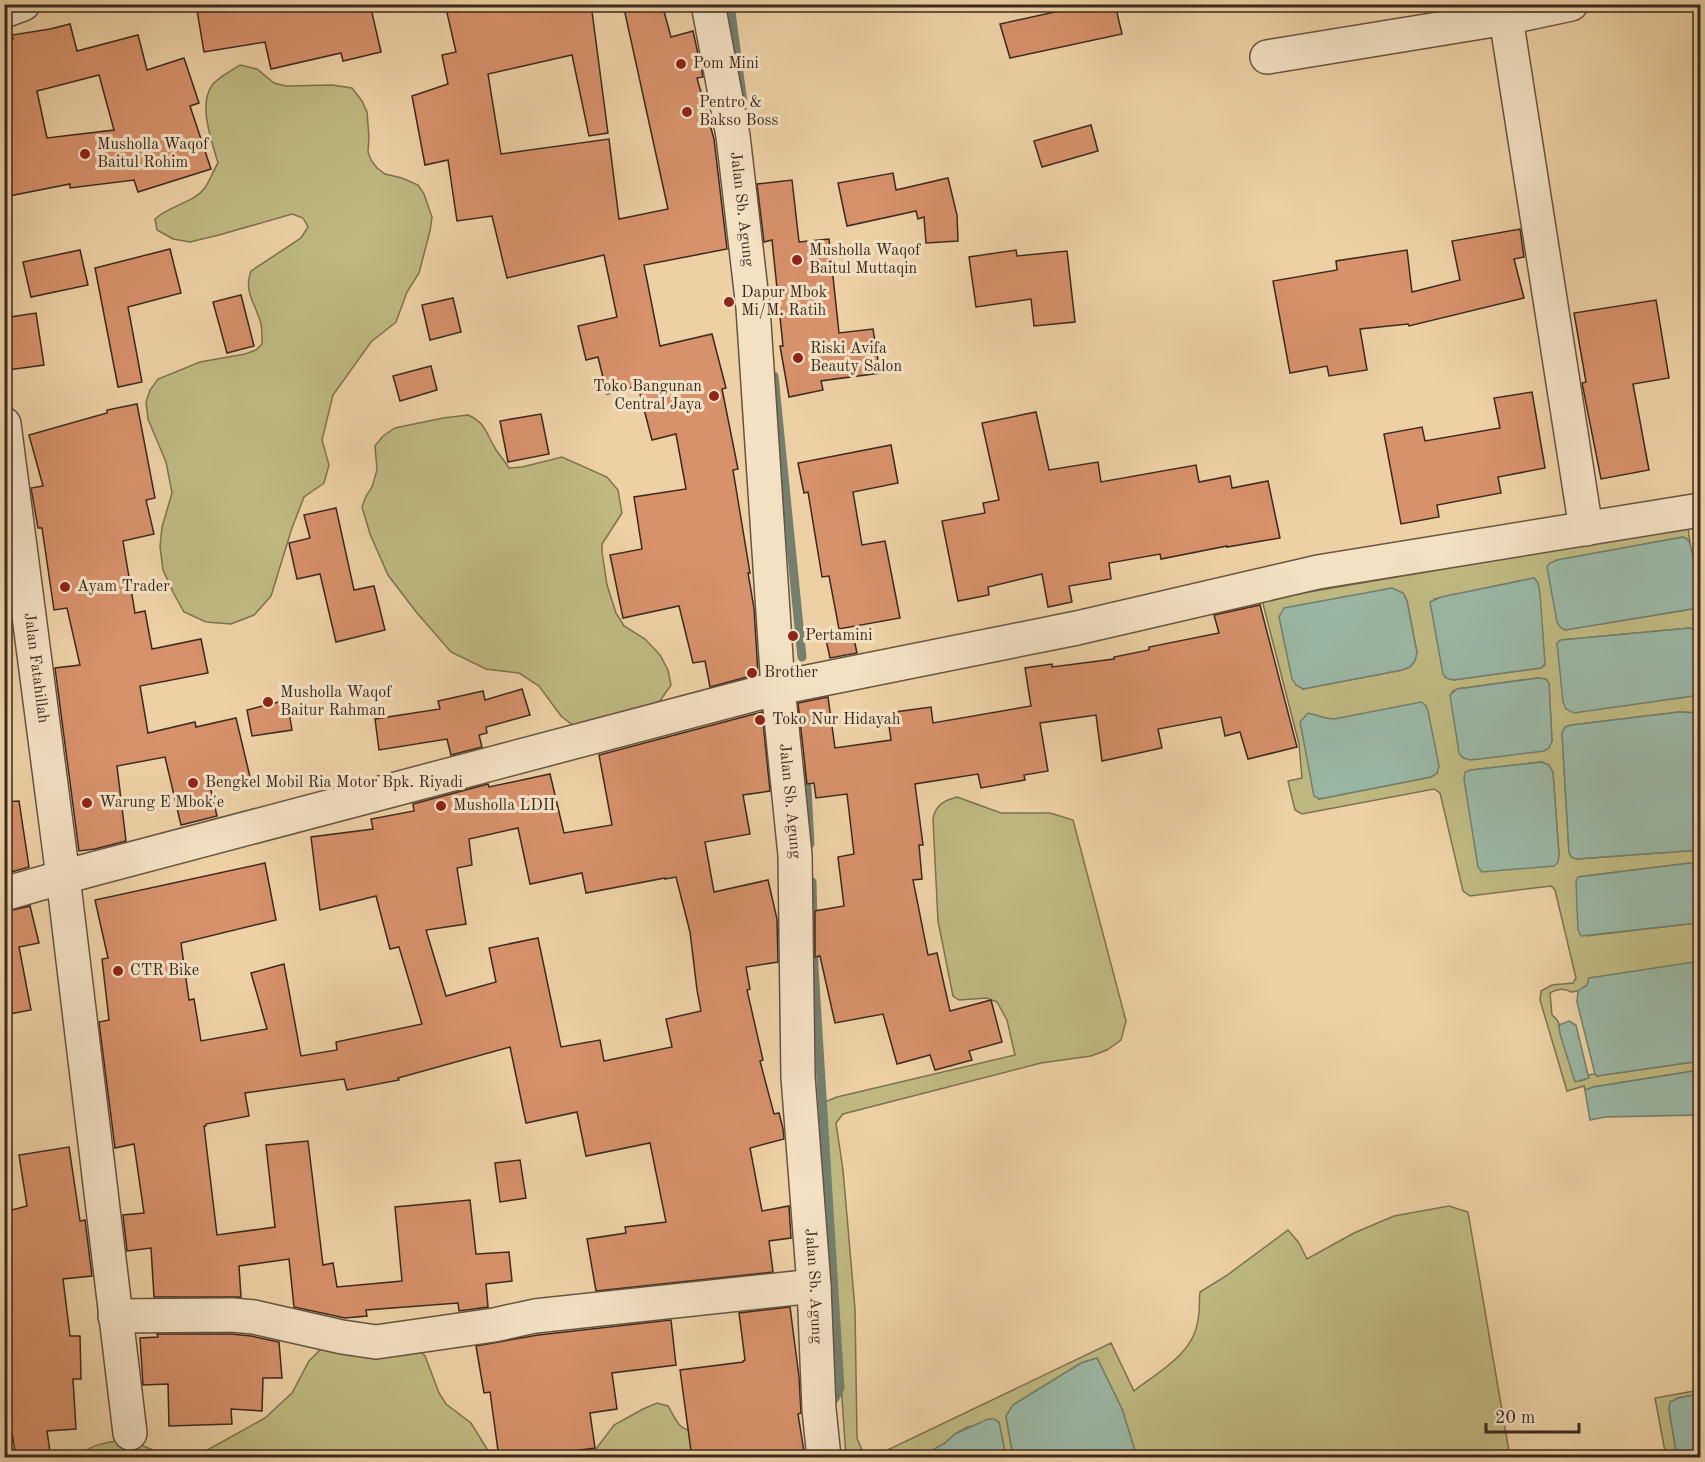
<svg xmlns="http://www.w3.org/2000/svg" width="1705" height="1462" font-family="'Old Standard TT',serif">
	<rect width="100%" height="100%" fill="#edd1a5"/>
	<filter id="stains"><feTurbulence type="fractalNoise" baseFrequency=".00333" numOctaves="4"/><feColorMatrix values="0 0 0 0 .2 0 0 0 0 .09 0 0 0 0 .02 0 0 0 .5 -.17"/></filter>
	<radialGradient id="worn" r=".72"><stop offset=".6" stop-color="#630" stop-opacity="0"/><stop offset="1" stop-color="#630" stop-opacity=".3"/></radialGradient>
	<path fill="#bfb981" stroke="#7d7250" stroke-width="1.5" fill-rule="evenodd" d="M 240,65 L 257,69 L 274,83 L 286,86 L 332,85 L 352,88 L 362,101 L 367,112 L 369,137 L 368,152 L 371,160 L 377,168 L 385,174 L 402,178 L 418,185 L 424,194 L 432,217 L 430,231 L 419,273 L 407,292 L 396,322 L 371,342 L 333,395 L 322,440 L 329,465 L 324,483 L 304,497 L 292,528 L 271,596 L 254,615 L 231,624 L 206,622 L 184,612 L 174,594 L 163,570 L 160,547 L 162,527 L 172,493 L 166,462 L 148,419 L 146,402 L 150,390 L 158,379 L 200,362 L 245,354 L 256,350 L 262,344 C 262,337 262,330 261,324 C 256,304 243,292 251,271 L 301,238 L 308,227 L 303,218 L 292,214 L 219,235 L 190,242 L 173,239 L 157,230 L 155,219 C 168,206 193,203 204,189 C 210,181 213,171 218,163 C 212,141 197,104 213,84 C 220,76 231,71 240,65 Z
		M 468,415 C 485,422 486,433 495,448 C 499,455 505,461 509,468 L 522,467 L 562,457 L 607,477 L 618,490 L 622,513 L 602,544 L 602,552 L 607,585 L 616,613 L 624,626 L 645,639 L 660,655 L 668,670 L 671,685 L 660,701 L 596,726 L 575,727 L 561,716 L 539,686 L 519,673 L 486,669 L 451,652 L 417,613 L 388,575 L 370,534 L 362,507 L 366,496 L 372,487 L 377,470 L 375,446 L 383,436 L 395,428 L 443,418 Z
		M 1688,527 L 1690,543 L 1687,539 L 1683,537 L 1557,560 L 1565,630 L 1698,608 L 1699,634 L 1690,628 L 1561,640 L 1557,643 L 1697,697 L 1700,695 L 1700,713 L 1679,712 L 1572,725 L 1565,727 L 1562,733 L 1569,852 L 1571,857 L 1577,859 L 1700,850 L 1700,903 L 1700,875 L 1690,863 L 1578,877 L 1587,936 L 1697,923 L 1700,919 L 1700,967 L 1700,966 L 1587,985 L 1578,991 L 1571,992 C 1565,988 1557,989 1550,993 L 1552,1015 C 1556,1018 1560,1023 1559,1028 L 1581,1081 L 1588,1078 L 1588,1075 L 1595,1074 L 1597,1076 L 1700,1061 L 1700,1070 L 1593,1087 L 1585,1090 L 1584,1086 L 1567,1091 L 1540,1000 L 1541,991 L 1552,985 L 1573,983 L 1576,978 L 1555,890 L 1551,886 L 1470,896 L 1463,891 L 1440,793 L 1434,789 L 1302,814 L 1295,810 L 1288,781 L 1302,778 L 1299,744 L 1262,600 ZM 1534,578 L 1538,583 L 1545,665 L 1541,668 L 1453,680 L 1434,599 ZM 1403,593 L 1407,601 L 1417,653 L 1410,667 L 1402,670 L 1303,689 ZM 1538,678 L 1546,679 L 1549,684 L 1552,741 L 1452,692 L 1457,689 ZM 1316,715 L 1324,719 L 1334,719 L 1437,773 L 1431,777 L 1319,799 ZM 1541,762 L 1549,765 L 1553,773 L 1559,855 L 1471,770 Z
		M 957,797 L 1001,813 L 1050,813 L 1073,820 L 1126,1021 L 1121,1040 L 1107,1050 L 1091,1056 L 1041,1063 L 843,1114 L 836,1123 L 843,1170 L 855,1309 L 857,1438 L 862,1450 L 873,1457 L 1111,1343 L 1134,1391 C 1158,1372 1194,1354 1198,1320 C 1200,1311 1199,1301 1200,1292 L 1226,1276 L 1288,1230 L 1299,1243 L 1307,1259 L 1354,1233 L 1394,1216 L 1449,1206 L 1468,1212 L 1510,1457 L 1137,1457 L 1122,1409 L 1097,1358 L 1081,1363 L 1013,1405 L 1006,1416 L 1013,1457 L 1006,1457 L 999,1422 L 967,1427 L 955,1434 L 945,1443 L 921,1457 L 846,1457 L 822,1103 L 837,1097 L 1015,1055 L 1007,1020 L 997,1002 L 987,998 L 959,1000 L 953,996 L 938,921 L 933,819 C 935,805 945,800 957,797 Z
		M 415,1345 L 425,1356 L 439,1393 L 446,1404 L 471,1423 L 492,1457 L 183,1458 L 202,1453 L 265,1418 L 292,1393 L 309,1361 L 324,1346 Z
		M 1700,1390 L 1700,1394 L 1678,1398 L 1669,1409 L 1677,1457 L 1666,1457 L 1655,1398 Z
		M 657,1403 L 668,1406 C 679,1424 678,1432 701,1430 L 711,1457 L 585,1458 L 596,1449 L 614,1425 L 643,1409 Z
		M 129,1440 L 167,1456 L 176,1457 L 75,1458 C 91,1444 109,1441 129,1440 Z"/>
	<path fill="#9ab7a4" stroke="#747f6e" stroke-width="1.5" d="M 1683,537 L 1687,539 L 1690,543 L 1700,589 L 1700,605 L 1698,608 L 1565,630 L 1560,627 L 1557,622 L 1547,567 L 1550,563 L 1557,560 Z
		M 1534,578 L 1538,583 L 1540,593 L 1545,664 L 1541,668 L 1453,680 L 1446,678 L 1443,674 L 1430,602 L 1441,597 Z
		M 1392,588 L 1403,593 L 1407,601 L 1417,653 L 1415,661 L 1410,667 L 1402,670 L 1303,689 L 1296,685 L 1292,679 L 1279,617 L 1284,608 Z
		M 1690,628 L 1699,634 L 1700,638 L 1700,695 L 1574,713 L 1566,709 L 1563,702 L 1557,643 L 1561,640 Z
		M 1538,678 L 1546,679 L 1549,684 L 1552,741 L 1549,748 L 1544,751 L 1471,760 L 1463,758 L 1459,753 L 1450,695 L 1457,689 Z
		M 1421,702 L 1426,706 L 1428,711 L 1439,766 L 1437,773 L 1431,777 L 1319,799 L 1314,796 L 1300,722 L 1308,713 C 1317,715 1324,719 1334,719 Z
		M 1679,712 L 1700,713 L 1700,850 L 1576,859 L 1571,857 L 1569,852 L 1562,733 L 1565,727 L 1572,725 Z
		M 1541,762 L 1549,765 L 1553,773 L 1559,855 L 1558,862 L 1554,866 L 1482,872 L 1478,867 L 1464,779 L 1465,772 L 1471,770 Z
		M 1690,863 L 1696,867 L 1700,875 L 1700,919 L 1697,923 L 1581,936 L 1578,930 L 1576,882 L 1578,877 Z
		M 1694,962 L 1700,967 L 1700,1061 L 1597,1076 L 1595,1074 L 1577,1002 L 1578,991 L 1587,985 L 1589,978 Z
		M 1569,1021 L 1576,1025 L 1588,1075 L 1589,1078 L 1575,1082 L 1560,1034 L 1559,1025 Z
		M 1700,1070 L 1700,1115 L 1605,1117 L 1590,1120 L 1585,1090 L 1593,1087 Z
		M 1097,1358 L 1122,1409 L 1137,1457 L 1013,1457 L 1006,1416 L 1013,1405 L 1081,1363 Z
		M 1700,1394 L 1700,1457 L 1677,1457 L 1669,1409 L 1670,1402 L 1678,1398 Z
		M 988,1419 L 994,1419 L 999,1422 L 1006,1457 L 921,1457 L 945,1443 L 955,1434 Z"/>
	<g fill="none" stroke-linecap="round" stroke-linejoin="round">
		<path stroke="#747f6e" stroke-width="9" d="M 730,4 L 743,103
			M 774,376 L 802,657
			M 806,771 L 810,844
			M 812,882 L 814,967 L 840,1388 L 835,1398 L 828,1406"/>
	</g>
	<path fill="#d7916b" stroke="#3b2a1e" stroke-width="1.5" fill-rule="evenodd" d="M 196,4 L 370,4 L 381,52 L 343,61 L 341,53 L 271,69 L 265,42 L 204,52 Z
		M 445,4 L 591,4 L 608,133 L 589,136 L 572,55 L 488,74 L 501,154 L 609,139 L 619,219 L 668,209 L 623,4 L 662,4 L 671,37 L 693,31 L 703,77 L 697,78 L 714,139 L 727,249 L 644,265 L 660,346 L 712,334 L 726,388 L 722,389 L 738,469 L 733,470 L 750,573 L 748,573 L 754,608 L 758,674 L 710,687 L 705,661 L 693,663 L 679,606 L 623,618 L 610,555 L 642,549 L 634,497 L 686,489 L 676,434 L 652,440 L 638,386 L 607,394 L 598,357 L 586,360 L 578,326 L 617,317 L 604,255 L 507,278 L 492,216 L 457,221 L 448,160 L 425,165 L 412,96 L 448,84 L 442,55 L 456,52 Z
		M 1091,4 L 1115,4 L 1122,34 L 1010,58 L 1000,24 Z
		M 70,24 L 77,51 L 138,35 L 147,70 L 184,58 L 199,103 L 190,106 L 211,169 L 138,192 L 134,180 L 70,188 L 70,184 L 4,197 L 4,41 L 13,39 L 12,35 L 50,29 ZM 99,75 L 114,130 L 47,138 L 37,91 Z
		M 1091,125 L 1098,151 L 1042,167 L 1034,141 Z
		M 893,173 L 896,190 L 948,178 L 957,215 L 958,241 L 926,243 L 924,217 L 918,219 L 916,211 L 847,226 L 838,183 Z
		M 792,180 L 799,242 L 829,239 L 839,333 L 873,329 L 880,373 L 821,381 L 823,390 L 789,397 L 780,346 L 783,346 L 772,240 L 764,242 L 757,184 Z
		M 1520,229 L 1524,257 L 1514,259 L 1524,298 L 1409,326 L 1408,324 L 1360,329 L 1367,370 L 1329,376 L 1327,366 L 1290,373 L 1273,281 L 1337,270 L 1336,261 L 1407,250 L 1412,292 L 1460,280 L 1452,241 Z
		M 170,249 L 181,293 L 128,307 L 142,382 L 118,387 L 95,268 Z
		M 80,250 L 88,285 L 31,297 L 23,262 Z
		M 1016,250 L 1017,256 L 1067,251 L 1075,322 L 1034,326 L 1031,299 L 976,307 L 969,257 Z
		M 241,295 L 254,346 L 227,353 L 213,302 Z
		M 453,298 L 461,332 L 430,340 L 422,305 Z
		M 1656,300 L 1669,378 L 1633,384 L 1649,470 L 1601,479 L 1582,383 L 1586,382 L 1574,313 Z
		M 36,313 L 44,365 L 8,370 L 4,348 L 4,318 Z
		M 431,366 L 437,390 L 400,401 L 393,376 Z
		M 1532,392 L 1545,468 L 1498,477 L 1501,493 L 1437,505 L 1439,517 L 1401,524 L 1384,434 L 1422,427 L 1425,441 L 1500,428 L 1494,398 Z
		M 137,404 L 155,498 L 146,500 L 154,534 L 123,541 L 135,613 L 145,611 L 152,649 L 201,639 L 208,673 L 140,686 L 148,733 L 195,722 L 196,727 L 236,718 L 250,777 L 210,786 L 217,816 L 181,825 L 165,757 L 117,766 L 126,841 L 95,849 L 79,851 L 55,668 L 80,665 L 67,608 L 54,610 L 42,528 L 38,528 L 31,488 L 43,486 L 29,435 L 107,413 L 107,410 Z
		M 1036,412 L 1049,470 L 1098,462 L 1101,482 L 1196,465 L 1199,482 L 1230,476 L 1232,488 L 1268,481 L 1280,538 L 1227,547 L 1227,546 L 1161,559 L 1160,554 L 1109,563 L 1111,579 L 1069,586 L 1072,602 L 1048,607 L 1042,574 L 988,587 L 989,595 L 958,601 L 942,521 L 985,513 L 983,503 L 999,500 L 982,423 Z
		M 541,414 L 549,454 L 508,462 L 500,421 Z
		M 891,445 L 898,483 L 853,492 L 862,545 L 885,541 L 900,618 L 839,629 L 829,576 L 822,577 L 808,492 L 804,493 L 798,463 Z
		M 336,508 L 354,590 L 374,586 L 385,630 L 336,642 L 320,574 L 297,579 L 289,543 L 310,538 L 304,515 Z
		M 1260,605 L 1297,747 L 1248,759 L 1240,732 L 1225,736 L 1221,717 L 1158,729 L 1162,748 L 1102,761 L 1096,715 L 1040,723 L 1048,771 L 1024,775 L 1025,780 L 981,788 L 978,774 L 915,784 L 923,845 L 919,845 L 922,879 L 913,880 L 928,955 L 937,953 L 950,1011 L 991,1000 L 1002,1042 L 969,1051 L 972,1060 L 935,1070 L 930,1055 L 897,1064 L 883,1014 L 835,1023 L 820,956 L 815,957 L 815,911 L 844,906 L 838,857 L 854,854 L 847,794 L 816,798 L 814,783 L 807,784 L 798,703 L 828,697 L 835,748 L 891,740 L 889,726 L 897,725 L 895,712 L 931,707 L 933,723 L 1031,706 L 1025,668 L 1052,664 L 1052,667 L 1114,659 L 1114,657 L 1149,650 L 1149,647 L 1219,633 L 1214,615 Z
		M 852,630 L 857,653 L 830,658 L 825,635 Z
		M 522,689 L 530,715 L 486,727 L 487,733 L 479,735 L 482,747 L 451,755 L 447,739 L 379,750 L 375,719 L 440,709 L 438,701 L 483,691 L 485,700 Z
		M 287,700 L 292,730 L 252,736 L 247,710 Z
		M 762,712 L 770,791 L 743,795 L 750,834 L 705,842 L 714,892 L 768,880 L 777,919 L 778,962 L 746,967 L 750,989 L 747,990 L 763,1060 L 760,1061 L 774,1114 L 779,1113 L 783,1129 L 784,1139 L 750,1148 L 762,1211 L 789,1206 L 791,1238 L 769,1241 L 773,1272 L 596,1291 L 587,1239 L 626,1233 L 625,1227 L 666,1222 L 650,1143 L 586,1156 L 577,1112 L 526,1123 L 510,1047 L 398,1078 L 399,1080 L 347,1090 L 344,1079 L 245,1093 L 249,1116 L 206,1124 L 206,1126 L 204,1126 L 217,1235 L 275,1227 L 266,1145 L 308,1141 L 323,1265 L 333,1263 L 337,1287 L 402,1281 L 395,1207 L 470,1200 L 476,1254 L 509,1252 L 512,1281 L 486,1284 L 488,1307 L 459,1311 L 458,1303 L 366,1310 L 367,1316 L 345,1318 L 294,1307 L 289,1259 L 239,1266 L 241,1297 L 154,1297 L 151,1248 L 127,1251 L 123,1215 L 144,1213 L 134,1144 L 115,1148 L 114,1140 L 99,1022 L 109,1020 L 102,959 L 108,958 L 95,900 L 265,863 L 276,920 L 181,943 L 189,1000 L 194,999 L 201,1041 L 267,1029 L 251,973 L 284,964 L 301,1056 L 337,1050 L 336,1042 L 422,1024 L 399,947 L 390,949 L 376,896 L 320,910 L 311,837 L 373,829 L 371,819 L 414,811 L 413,804 L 488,784 L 489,787 L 550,774 L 564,833 L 612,825 L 599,755 ZM 518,828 L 530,884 L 582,873 L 586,893 L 665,878 L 665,879 L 676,877 L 690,932 L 697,990 L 701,1011 L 666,1019 L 672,1047 L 604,1061 L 600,1040 L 561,1047 L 538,938 L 489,948 L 496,982 L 446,996 L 426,930 L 466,924 L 457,868 L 472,865 L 469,839 Z
		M 19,801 L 29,867 L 4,874 L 4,802 Z
		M 30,906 L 39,943 L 19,947 L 31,1010 L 4,1015 L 4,912 Z
		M 69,1147 L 80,1221 L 85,1220 L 92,1276 L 63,1279 L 70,1336 L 80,1336 L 81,1379 L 73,1379 L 76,1429 L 47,1431 L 51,1458 L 16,1458 L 12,1433 L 10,1433 L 7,1380 L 4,1380 L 4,1212 L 27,1206 L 19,1155 Z
		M 520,1160 L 526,1198 L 500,1202 L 495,1163 Z
		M 790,1307 L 799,1377 L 801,1413 L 798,1414 L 805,1458 L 692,1458 L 680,1370 L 743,1362 L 743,1361 L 745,1360 L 739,1313 Z
		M 671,1320 L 676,1365 L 612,1373 L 617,1409 L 590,1413 L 595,1448 L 543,1455 L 543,1458 L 499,1458 L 490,1392 L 484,1393 L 476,1346 L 538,1335 Z
		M 157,1334 L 231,1334 L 251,1336 L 279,1342 L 282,1378 L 263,1378 L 262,1411 L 231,1409 L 232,1424 L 169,1426 L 168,1384 L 143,1385 L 140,1338 L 158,1337 Z"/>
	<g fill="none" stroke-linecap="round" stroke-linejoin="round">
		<g stroke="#685440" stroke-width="36">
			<g id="minor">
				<path d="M 1506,18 L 1586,529"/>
				<path d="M 1267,57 L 1506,18 L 1571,4"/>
				<path id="s1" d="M 4,424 L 63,877 L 130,1433"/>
				<path d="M 4,894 L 63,877 L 778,688 L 1077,628 L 1318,572 L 1700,510"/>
				<path d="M 115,1316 L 232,1315 L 254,1317 L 342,1337 L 376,1342 L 494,1325 L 535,1316 L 814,1286"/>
			</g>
		</g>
		<g stroke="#685440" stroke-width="36">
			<g id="tertiary">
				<path id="s2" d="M 708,4 L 733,136 L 753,308 L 778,688 L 795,855 L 798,1077 L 814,1286 L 819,1409 L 824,1458"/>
				<path d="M 4,11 L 23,4"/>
			</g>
		</g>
		<use href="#minor" stroke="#f3e1c4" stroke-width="33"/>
		<use href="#tertiary" stroke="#f3e1c4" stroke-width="33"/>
	</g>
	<g fill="#8f2418" stroke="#f3e1c4" stroke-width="2">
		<circle cx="681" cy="64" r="6"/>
		<circle cx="687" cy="112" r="6"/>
		<circle cx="85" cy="154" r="6"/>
		<circle cx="797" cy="260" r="6"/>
		<circle cx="729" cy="302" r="6"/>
		<circle cx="798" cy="358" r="6"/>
		<circle cx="714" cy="396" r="6"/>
		<circle cx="65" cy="587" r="6"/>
		<circle cx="793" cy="636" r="6"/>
		<circle cx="752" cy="673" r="6"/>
		<circle cx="268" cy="702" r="6"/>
		<circle cx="760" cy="720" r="6"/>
		<circle cx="193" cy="783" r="6"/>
		<circle cx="87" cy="803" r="6"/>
		<circle cx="441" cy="806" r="6"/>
		<circle cx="118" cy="971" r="6"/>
	</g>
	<g text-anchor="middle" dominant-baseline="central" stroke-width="6" stroke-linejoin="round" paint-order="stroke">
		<g font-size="16" fill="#3b2a1e" stroke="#f3e1c4" text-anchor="start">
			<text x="693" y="64">Pom Mini</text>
			<text x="699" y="103">Pentro &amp;<tspan x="699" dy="18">Bakso Boss</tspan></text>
			<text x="97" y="145">Musholla Waqof<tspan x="97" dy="18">Baitul Rohim</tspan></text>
			<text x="809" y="251">Musholla Waqof<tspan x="809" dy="18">Baitul Muttaqin</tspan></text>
			<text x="741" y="293">Dapur Mbok<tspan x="741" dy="18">Mi/M. Ratih</tspan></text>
			<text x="810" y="349">Riski Avifa<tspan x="810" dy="18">Beauty Salon</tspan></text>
			<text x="702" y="387" text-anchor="end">Toko Bangunan<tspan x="702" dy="18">Central Jaya</tspan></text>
			<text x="77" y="587">Ayam Trader</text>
			<text x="805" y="636">Pertamini</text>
			<text x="764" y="673">Brother</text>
			<text x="280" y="693">Musholla Waqof<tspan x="280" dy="18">Baitur Rahman</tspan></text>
			<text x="772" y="720">Toko Nur Hidayah</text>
			<text x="205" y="783">Bengkel Mobil Ria Motor Bpk. Riyadi</text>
			<text x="99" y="803">Warung E Mbok'e</text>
			<text x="453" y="806">Musholla LDII</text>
			<text x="130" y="971">CTR Bike</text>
		</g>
		<g font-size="16" fill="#3b2a1e" stroke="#f3e1c4">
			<text stroke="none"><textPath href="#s2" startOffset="208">Jalan Sb. Agung</textPath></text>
			<text stroke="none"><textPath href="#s1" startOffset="246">Jalan Fatahillah</textPath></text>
			<text stroke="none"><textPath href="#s2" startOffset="802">Jalan Sb. Agung</textPath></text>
			<text stroke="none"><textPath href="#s2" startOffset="1288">Jalan Sb. Agung</textPath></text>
		</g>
	</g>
	<rect width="1705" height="1462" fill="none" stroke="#edd1a5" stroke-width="24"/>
	<rect x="6" y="6" width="1693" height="1450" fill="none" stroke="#3b2a1e" stroke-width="3"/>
	<rect x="12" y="12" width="1681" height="1438" fill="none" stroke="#3b2a1e" stroke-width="1.5"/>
	<path d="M1486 1423v9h93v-9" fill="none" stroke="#3b2a1e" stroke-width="3"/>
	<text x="1495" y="1423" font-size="18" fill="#3b2a1e" stroke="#f3e1c4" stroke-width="4.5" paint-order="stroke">20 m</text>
	<rect width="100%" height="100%" filter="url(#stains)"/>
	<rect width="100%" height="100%" fill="url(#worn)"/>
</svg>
